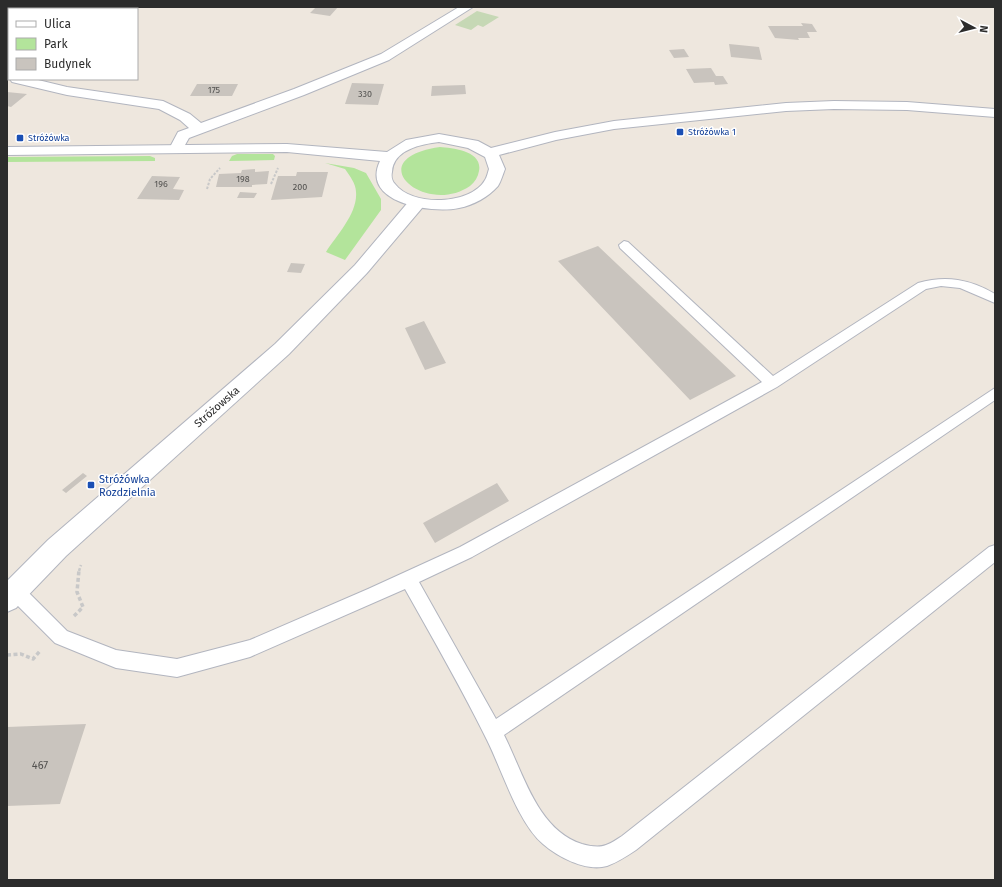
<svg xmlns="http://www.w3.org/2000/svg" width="1002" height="887" font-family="'Fira Sans',sans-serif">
	<rect width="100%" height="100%" fill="#eee7de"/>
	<path fill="#b3e49b" d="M 440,147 C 453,148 483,151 479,171 C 478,177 475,182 470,186 C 425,217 358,159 440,147 Z
		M 237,154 L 273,154 L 275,156 L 274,160 L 229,161 L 232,156 Z
		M 150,156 L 155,158 L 155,161 L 7,162 L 7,157 Z
		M 325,163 L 354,168 L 366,173 L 381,199 L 381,210 L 345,260 L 326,252 C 337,235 358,213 356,192 C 356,184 350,176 345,169 Z"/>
	<path fill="#c6d8b5" d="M 477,11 L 499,17 L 483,27 L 478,25 L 471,30 L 455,25 Z"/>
	<path fill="#c9c4be" d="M 316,7 L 338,7 L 330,16 L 310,13 Z
		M 801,23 L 812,24 L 817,32 L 807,32 L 810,38 L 798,38 L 799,40 L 775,38 L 768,26 L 803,26 Z
		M 729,44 L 759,47 L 762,60 L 731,57 Z
		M 684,49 L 689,57 L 674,58 L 669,50 Z
		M 711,68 L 716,76 L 723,76 L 728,84 L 715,85 L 714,82 L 694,83 L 686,69 Z
		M 352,83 L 384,84 L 378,105 L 345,104 Z
		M 197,84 L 238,84 L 232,96 L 190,96 Z
		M 465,85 L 466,94 L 431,96 L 432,86 Z
		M 7,92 L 27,94 L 11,107 L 7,106 Z
		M 255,169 L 255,172 L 269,171 L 267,184 L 252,185 L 252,187 L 216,187 L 219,174 L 241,173 L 242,170 Z
		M 297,172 L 328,172 L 322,197 L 271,200 L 278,176 L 296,176 Z
		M 152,176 L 180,177 L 173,189 L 184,190 L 179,200 L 137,199 Z
		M 240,192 L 257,193 L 254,198 L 237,198 Z
		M 598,246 L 617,264 L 736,376 L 690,400 L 558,261 Z
		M 291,263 L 305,264 L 301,273 L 287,272 Z
		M 424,321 L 446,363 L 425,370 L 405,328 Z
		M 83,473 L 87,476 L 66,493 L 62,490 Z
		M 497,483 L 509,501 L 435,543 L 423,523 Z
		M 86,724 L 60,804 L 7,806 L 7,727 Z"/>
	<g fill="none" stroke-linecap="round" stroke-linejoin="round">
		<g stroke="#b2b5bf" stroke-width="2">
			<path id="service" d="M 624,241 L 628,242 L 773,376 L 918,283 C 946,275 970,279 995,294 L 995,303 L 960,288 L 941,286 L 926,289 L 777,387 L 472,557 L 419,582 L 496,719 L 995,388 L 995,400 L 504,735 C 523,772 537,830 582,844 C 589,846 599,848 606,845 C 612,843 617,839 622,836 L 989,547 L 995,545 L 995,562 L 636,850 C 627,856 618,862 607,866 C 586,872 558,857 543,844 C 518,823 502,770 487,740 C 462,689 433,639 405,589 L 250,657 L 177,677 L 116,668 L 55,643 L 9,597 L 7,591 L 9,585 L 15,583 L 21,585 L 67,631 L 116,650 L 177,659 L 250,640 L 368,589 L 460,547 L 762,382 L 620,248 L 619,245 Z"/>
		</g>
		<g stroke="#b2b5bf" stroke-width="2">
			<path id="minor" d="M 459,7 L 473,7 L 389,60 L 304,95 L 189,138 L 181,152 L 171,152 L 169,149 L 178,132 L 189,128 L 180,120 L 159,109 L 67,95 L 12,82 L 10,79 L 34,79 L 67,87 L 163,101 L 190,114 L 201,123 L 294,89 L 381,54 Z"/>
		</g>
		<g stroke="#b2b5bf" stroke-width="2">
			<path id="tertiary" d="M 416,199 L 422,200 L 424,204 L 422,208 L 367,273 L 289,354 L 66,556 L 16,608 L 7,612 L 7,581 L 48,540 L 275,344 L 355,265 L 410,200 Z"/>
		</g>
		<g stroke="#b2b5bf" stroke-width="2">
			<path id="secondary" d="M 834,101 L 907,102 L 995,109 L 995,117 L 907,110 L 834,109 L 786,111 L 614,129 L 556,140 L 499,155 L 505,169 C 503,174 501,181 498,186 C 488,197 474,205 459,208 C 431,214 360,203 380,161 L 287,152 L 7,155 L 7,147 L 287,144 L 387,152 L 406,140 L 439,134 L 478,141 L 491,148 L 555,132 L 614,121 L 786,103 ZM 439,142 L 468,148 L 485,157 L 489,169 C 488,172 487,177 485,180 C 471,205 412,207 395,184 C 392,181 391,176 392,172 C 393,150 421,144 439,142 Z"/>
		</g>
		<path stroke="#c8c8c8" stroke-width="2" stroke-dasharray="2.5 1.5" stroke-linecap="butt" d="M 271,184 L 278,168
			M 207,189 L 210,179 L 220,168"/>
		<path stroke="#c8c8c8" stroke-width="2.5" stroke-dasharray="3 2" stroke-linecap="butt" d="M 79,571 L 81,565"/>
		<path stroke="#c8c8c8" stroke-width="3.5" stroke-dasharray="4 2.5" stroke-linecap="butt" d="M 74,616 L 83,607 L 77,592 L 79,570
			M 7,655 L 21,654 L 33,659 L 40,651"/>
		<use href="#service" fill="#fff" fill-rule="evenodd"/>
		<use href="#minor" fill="#fff" fill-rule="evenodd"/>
		<use href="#tertiary" fill="#fff" fill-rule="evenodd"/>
		<use href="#secondary" fill="#fff" fill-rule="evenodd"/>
	</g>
	<g fill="#1a4fb4" stroke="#fff" stroke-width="1.5">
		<rect x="676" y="128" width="8" height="8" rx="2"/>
		<rect x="16" y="134" width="8" height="8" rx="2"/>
		<rect x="87" y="481" width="8" height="8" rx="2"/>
	</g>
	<g text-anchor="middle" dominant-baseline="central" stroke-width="3" stroke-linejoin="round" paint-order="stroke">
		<g font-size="9" fill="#535250">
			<text x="214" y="90">175</text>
			<text x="365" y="94">330</text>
			<text x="243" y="179">198</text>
			<text x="161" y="184">196</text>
			<text x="300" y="187">200</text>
		</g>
		<g font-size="9" fill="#164399" stroke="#fff" text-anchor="start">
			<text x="688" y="132">Stróżówka 1</text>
			<text x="28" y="138">Stróżówka</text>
		</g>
		<g font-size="11" fill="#2c2c2c" stroke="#fff">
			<text transform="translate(217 407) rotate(-41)">Stróżowska</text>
		</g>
		<g font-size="11" fill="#164399" stroke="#fff" text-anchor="start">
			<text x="99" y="479">Stróżówka<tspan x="99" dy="13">Rozdzielnia</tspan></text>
		</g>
		<g font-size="11" fill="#535250">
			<text x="40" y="765">467</text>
		</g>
	</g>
	<rect width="1002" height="887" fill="none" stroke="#2c2c2c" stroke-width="16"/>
	<rect x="8" y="8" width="130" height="72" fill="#ffffff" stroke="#ababab"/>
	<rect x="16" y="21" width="20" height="6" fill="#ffffff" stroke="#ababab"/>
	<text x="44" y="28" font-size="12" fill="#2c2c2c">Ulica</text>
	<rect x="16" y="38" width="20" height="12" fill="#b3e49b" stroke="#ababab"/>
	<text x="44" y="48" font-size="12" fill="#2c2c2c">Park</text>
	<rect x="16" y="58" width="20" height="12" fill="#c9c4be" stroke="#ababab"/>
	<text x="44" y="68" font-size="12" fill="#2c2c2c">Budynek</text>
	<g transform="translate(974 28) rotate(97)" stroke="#ffffff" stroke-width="3" paint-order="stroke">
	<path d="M0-3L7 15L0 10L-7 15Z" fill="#2c2c2c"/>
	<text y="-6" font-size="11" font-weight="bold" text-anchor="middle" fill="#2c2c2c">N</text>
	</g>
</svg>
